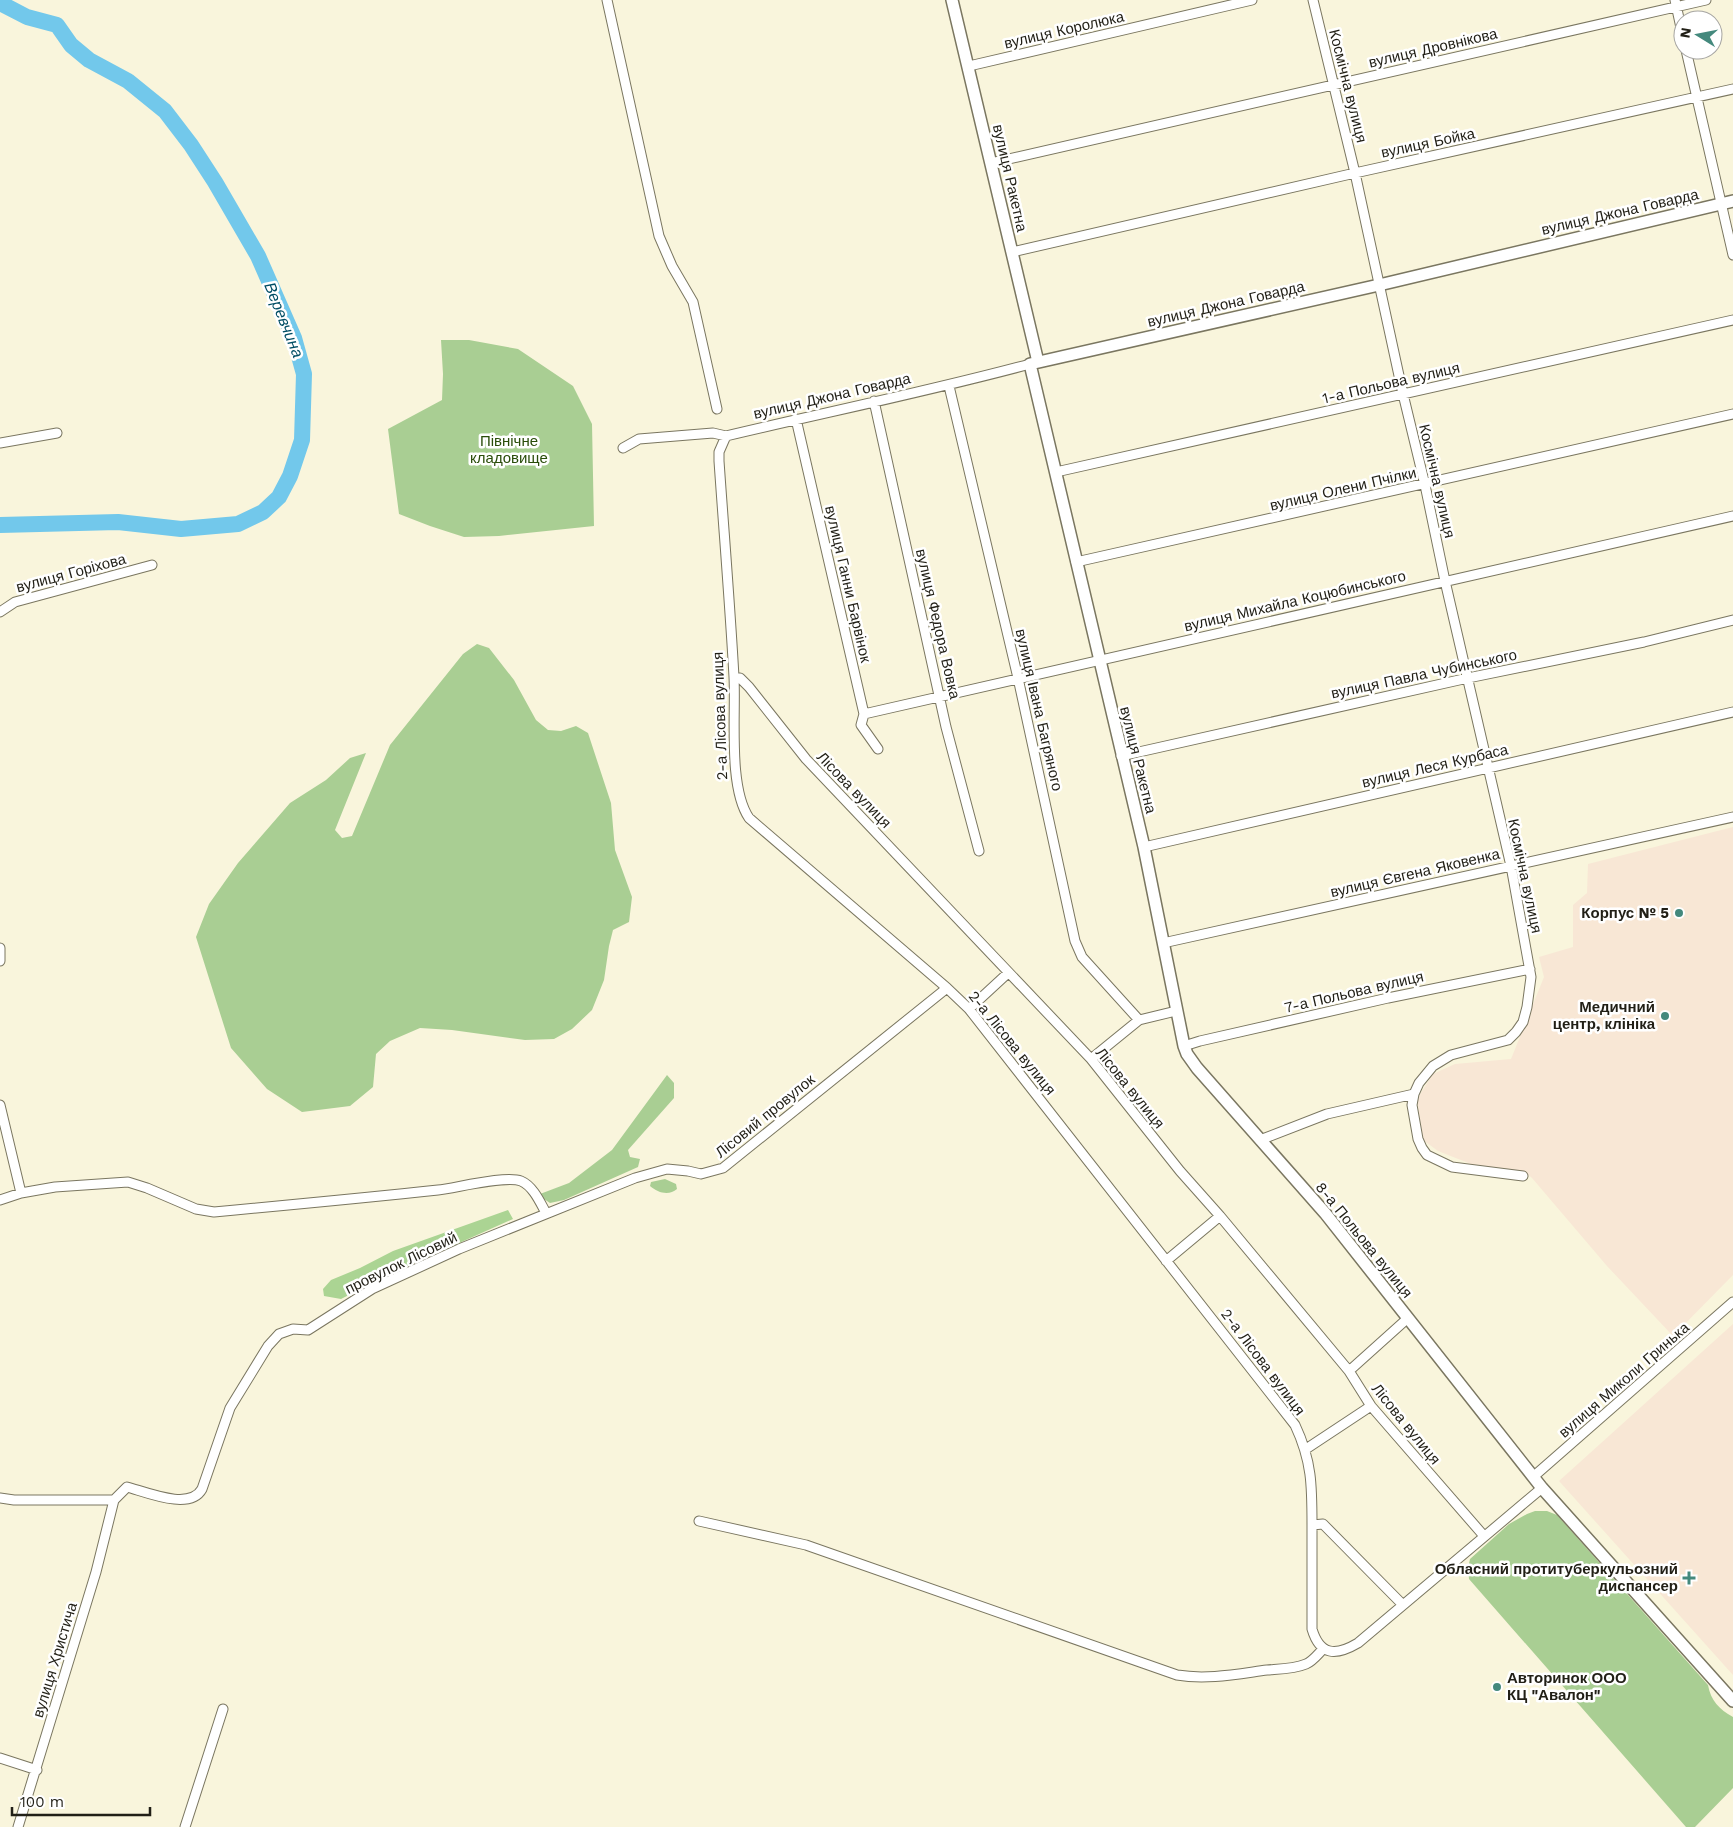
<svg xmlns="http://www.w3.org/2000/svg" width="1733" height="1827" font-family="'Work Sans',sans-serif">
	<rect width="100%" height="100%" fill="#f9f5dc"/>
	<path fill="#f8e7d5" d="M 1733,827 L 1733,1275 L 1673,1336 L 1607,1266 L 1532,1178 L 1526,1173 L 1476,1166 L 1438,1151 L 1423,1140 L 1417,1099 L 1433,1074 L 1455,1064 L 1511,1059 L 1544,977 L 1539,957 L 1573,947 L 1573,905 L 1587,893 L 1588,864 Z
		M 1733,1324 L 1733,1675 L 1559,1481 Z"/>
	<path fill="#a9ce93" d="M 441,340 L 469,340 L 518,349 L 573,386 L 592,424 L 594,526 L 499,536 L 464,537 L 430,526 L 399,514 L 388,429 L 442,400 L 443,374 Z
		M 477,644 L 489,648 L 514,680 L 536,720 L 548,730 L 561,731 L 576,726 L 588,733 L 611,803 L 615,850 L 632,897 L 629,922 L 613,930 L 609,946 L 604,980 L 592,1010 L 572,1029 L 554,1039 L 525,1040 L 452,1030 L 420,1028 L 390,1041 L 376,1054 L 373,1087 L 350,1106 L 302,1112 L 267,1089 L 231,1048 L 196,937 L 209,904 L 238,863 L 290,803 L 326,780 L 350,758 L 366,753 L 335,830 L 342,838 L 352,836 L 390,745 L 463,654 Z
		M 667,1075 L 674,1083 L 674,1098 L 628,1150 L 630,1157 L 640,1159 L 638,1167 L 564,1200 L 550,1203 L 544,1199 L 540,1194 L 569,1183 L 612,1150 Z
		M 665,1179 L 676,1184 L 677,1189 C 669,1196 658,1193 650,1186 L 651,1182 Z
		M 1535,1511 L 1547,1511 L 1557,1515 L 1708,1685 C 1711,1701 1719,1709 1733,1717 L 1733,1788 L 1695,1827 L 1686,1827 L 1469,1579 L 1468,1568 L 1470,1559 L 1509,1524 L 1527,1514 Z"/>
	<path fill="#abd493" d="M 508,1210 L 513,1219 L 390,1274 L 341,1299 L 324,1296 L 323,1289 L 331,1280 L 360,1268 L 393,1251 Z"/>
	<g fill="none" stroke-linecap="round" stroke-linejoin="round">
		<path stroke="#72c8eb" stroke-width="16" d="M 0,3 L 27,17 L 57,25 L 71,45 L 89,60 L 128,81 L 165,111 L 191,145 L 215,182 L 258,256 L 294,338 L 304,374 L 302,440 L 290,476 L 279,497 L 263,512 L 238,524 L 181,529 L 118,522 L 0,525"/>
		<g stroke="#7a7660" stroke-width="11">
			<path id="minor" d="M 607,0 L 659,236 L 672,266 L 693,302 L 717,409
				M 1313,0 L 1355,173 L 1403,394 L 1425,485 L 1445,581 L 1511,866 L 1531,977 L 1527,1007 L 1523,1022 L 1516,1032 L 1508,1040 L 1451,1055 L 1433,1066 L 1419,1083 L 1414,1094 L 1412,1105 L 1418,1139 L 1422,1148 L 1427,1155 L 1452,1167 L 1523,1176
				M 1675,0 L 1683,37
				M 1686,50 L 1733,255
				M 969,66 L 1252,0
				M 991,163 L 1706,0
				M 1012,252 L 1355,173 L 1733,89
				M 949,386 L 1018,678 L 1075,941 L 1082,957 L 1139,1020
				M 874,401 L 946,727 L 979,851
				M 796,419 L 864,714 L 861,725 L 878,749
				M 726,436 L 719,452 L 719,461 C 724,533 730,605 734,677 C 736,715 728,787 749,818 L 947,988 L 969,1009 L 1295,1425 C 1312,1461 1312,1486 1312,1525 L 1323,1524 L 1403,1605
				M 0,443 L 57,433
				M 623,448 L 639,439 L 713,433 L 726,436 C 827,412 930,391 1030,364
				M 1056,472 L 1733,320
				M 1076,562 L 1733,414
				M 0,612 L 15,602 L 152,565
				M 734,678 L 740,678 L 749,687 L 806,759 L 1091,1059 L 1180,1171 L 1220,1216 L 1349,1371 L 1371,1406 L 1484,1536
				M 864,714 L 1733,516
				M 1121,756 L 1468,678 L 1644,642 L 1733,620
				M 1144,847 L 1733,712
				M 1163,943 L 1733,817
				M 0,948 L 0,961
				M 969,1009 L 1008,973
				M 1184,1046 L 1200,1041 L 1388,998 L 1530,969
				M 1091,1059 L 1139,1020 L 1176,1011
				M 0,1105 L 21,1193
				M 1260,1140 L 1327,1114 L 1414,1094
				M 0,1200 L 21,1193 L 55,1187 L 128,1182 L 147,1188 L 196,1209 L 214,1212 C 289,1205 364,1198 438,1190 C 456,1188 506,1175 521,1181 C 533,1186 540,1202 546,1213
				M 1166,1261 L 1220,1216
				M 1349,1371 L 1408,1318
				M 1306,1449 L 1371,1406
				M 1533,1477 L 1733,1302
				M 0,1498 L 14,1500 L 114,1500 L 127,1487 C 146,1492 190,1511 202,1489 L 230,1408 L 268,1346 L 279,1334 L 293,1329 L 308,1330 L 372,1289 L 459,1249 L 635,1178 L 667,1169 L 688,1171 L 701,1174 L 723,1168 L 947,988
				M 699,1521 L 806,1545 L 1177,1675 C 1207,1680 1237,1674 1267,1670 C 1279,1669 1294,1669 1306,1664 C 1313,1661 1318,1654 1323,1649
				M 1312,1525 L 1312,1629 C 1320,1656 1336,1656 1358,1643 L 1542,1488
				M 0,1758 L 37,1770
				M 18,1827 L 96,1572 L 114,1500
				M 185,1827 L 223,1709"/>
		</g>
		<g stroke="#7a7660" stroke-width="14">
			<path id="tertiary" d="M 952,0 L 1038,362
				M 1733,201 L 1379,285 L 1030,364 L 1144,847 L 1184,1046 L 1187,1054 L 1197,1068 L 1325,1213 L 1542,1488 L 1733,1701"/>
		</g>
		<use href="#minor" stroke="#fff" stroke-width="9"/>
		<use href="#tertiary" stroke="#fff" stroke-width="11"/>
	</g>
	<g fill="#44897d" stroke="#fff" stroke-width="2">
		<circle cx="1679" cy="913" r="5"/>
		<circle cx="1665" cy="1016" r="5"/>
		<path d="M1686.5 1570.5h5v5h5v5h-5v5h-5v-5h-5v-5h5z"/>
		<circle cx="1497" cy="1687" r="5"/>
	</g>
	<g text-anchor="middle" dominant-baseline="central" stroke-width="5" stroke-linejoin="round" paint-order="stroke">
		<g font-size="15" fill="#211f16" stroke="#fff">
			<text transform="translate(1064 30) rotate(-13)">вулиця Королюка</text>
			<text transform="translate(1433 48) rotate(-13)">вулиця Дровнікова</text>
			<text transform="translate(1348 86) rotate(76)">Космічна вулиця</text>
			<text transform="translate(1428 143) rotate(-12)">вулиця Бойка</text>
			<text transform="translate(1010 178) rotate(77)">вулиця Ракетна</text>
			<text transform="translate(1620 212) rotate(-13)">вулиця Джона Говарда</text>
			<text transform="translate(1226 304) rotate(-13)">вулиця Джона Говарда</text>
			<text transform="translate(1391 383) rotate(-13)">1-а Польова вулиця</text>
			<text transform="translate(832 396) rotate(-13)">вулиця Джона Говарда</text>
			<text transform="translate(1437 481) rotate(77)">Космічна вулиця</text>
			<text transform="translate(1343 489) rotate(-13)">вулиця Олени Пчілки</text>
			<text transform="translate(71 573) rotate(-15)">вулиця Горіхова</text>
			<text transform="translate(848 584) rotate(77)">вулиця Ганни Барвінок</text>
			<text transform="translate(1295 601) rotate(-13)">вулиця Михайла Коцюбинського</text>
			<text transform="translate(938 624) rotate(77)">вулиця Федора Вовка</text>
			<text transform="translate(1424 674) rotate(-12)">вулиця Павла Чубинського</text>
			<text transform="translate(1039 710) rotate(77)">вулиця Івана Багряного</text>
			<text transform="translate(720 716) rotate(-92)">2-а Лісова вулиця</text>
			<text transform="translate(1138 760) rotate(76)">вулиця Ракетна</text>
			<text transform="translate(1435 766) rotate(-13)">вулиця Леся Курбаса</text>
			<text transform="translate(854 790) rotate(46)">Лісова вулиця</text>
			<text transform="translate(1415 873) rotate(-13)">вулиця Євгена Яковенка</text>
			<text transform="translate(1525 876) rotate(78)">Космічна вулиця</text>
			<text transform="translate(1354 992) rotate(-13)">7-а Польова вулиця</text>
			<text transform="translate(1012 1043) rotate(51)">2-а Лісова вулиця</text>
			<text transform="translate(1130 1088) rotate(51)">Лісова вулиця</text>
			<text transform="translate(765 1116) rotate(-39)">Лісовий провулок</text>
			<text transform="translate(1364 1240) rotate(51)">8-а Польова вулиця</text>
			<text transform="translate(401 1263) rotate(-26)">провулок Лісовий</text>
			<text transform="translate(1263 1362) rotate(53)">2-а Лісова вулиця</text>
			<text transform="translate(1624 1380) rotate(-41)">вулиця Миколи Гринька</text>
			<text transform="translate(1406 1424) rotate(51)">Лісова вулиця</text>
			<text transform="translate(55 1660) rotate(-73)">вулиця Христича</text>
		</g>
		<g font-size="15" fill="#2a4d0a" stroke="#fff">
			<text x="509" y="441">Північне<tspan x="509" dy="17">кладовище</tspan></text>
		</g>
		<g font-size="15" font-weight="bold" fill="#211f16" stroke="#fff" text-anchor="end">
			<text x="1669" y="913">Корпус № 5</text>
			<text x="1655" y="1007">Медичний<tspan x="1655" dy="17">центр, клініка</tspan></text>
			<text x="1678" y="1569">Обласний протитуберкульозний<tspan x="1678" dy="17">диспансер</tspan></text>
			<text x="1507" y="1678" text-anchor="start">Авторинок ООО<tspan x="1507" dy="17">КЦ "Авалон"</tspan></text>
		</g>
		<g font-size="16" font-style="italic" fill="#004d64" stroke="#fff">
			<text transform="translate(284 320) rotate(68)">Веревчина</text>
		</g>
	</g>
	<g transform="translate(1698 35) rotate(280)"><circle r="24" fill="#ffffff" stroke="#a6a5a2"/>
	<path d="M0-4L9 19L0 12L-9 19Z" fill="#44897d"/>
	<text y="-8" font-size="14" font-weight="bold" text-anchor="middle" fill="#211f16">N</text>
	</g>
	<path d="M12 1807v8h138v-8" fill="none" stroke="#211f16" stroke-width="2.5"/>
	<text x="20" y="1807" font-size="15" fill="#211f16" stroke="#ffffff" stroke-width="4" paint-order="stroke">100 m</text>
</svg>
